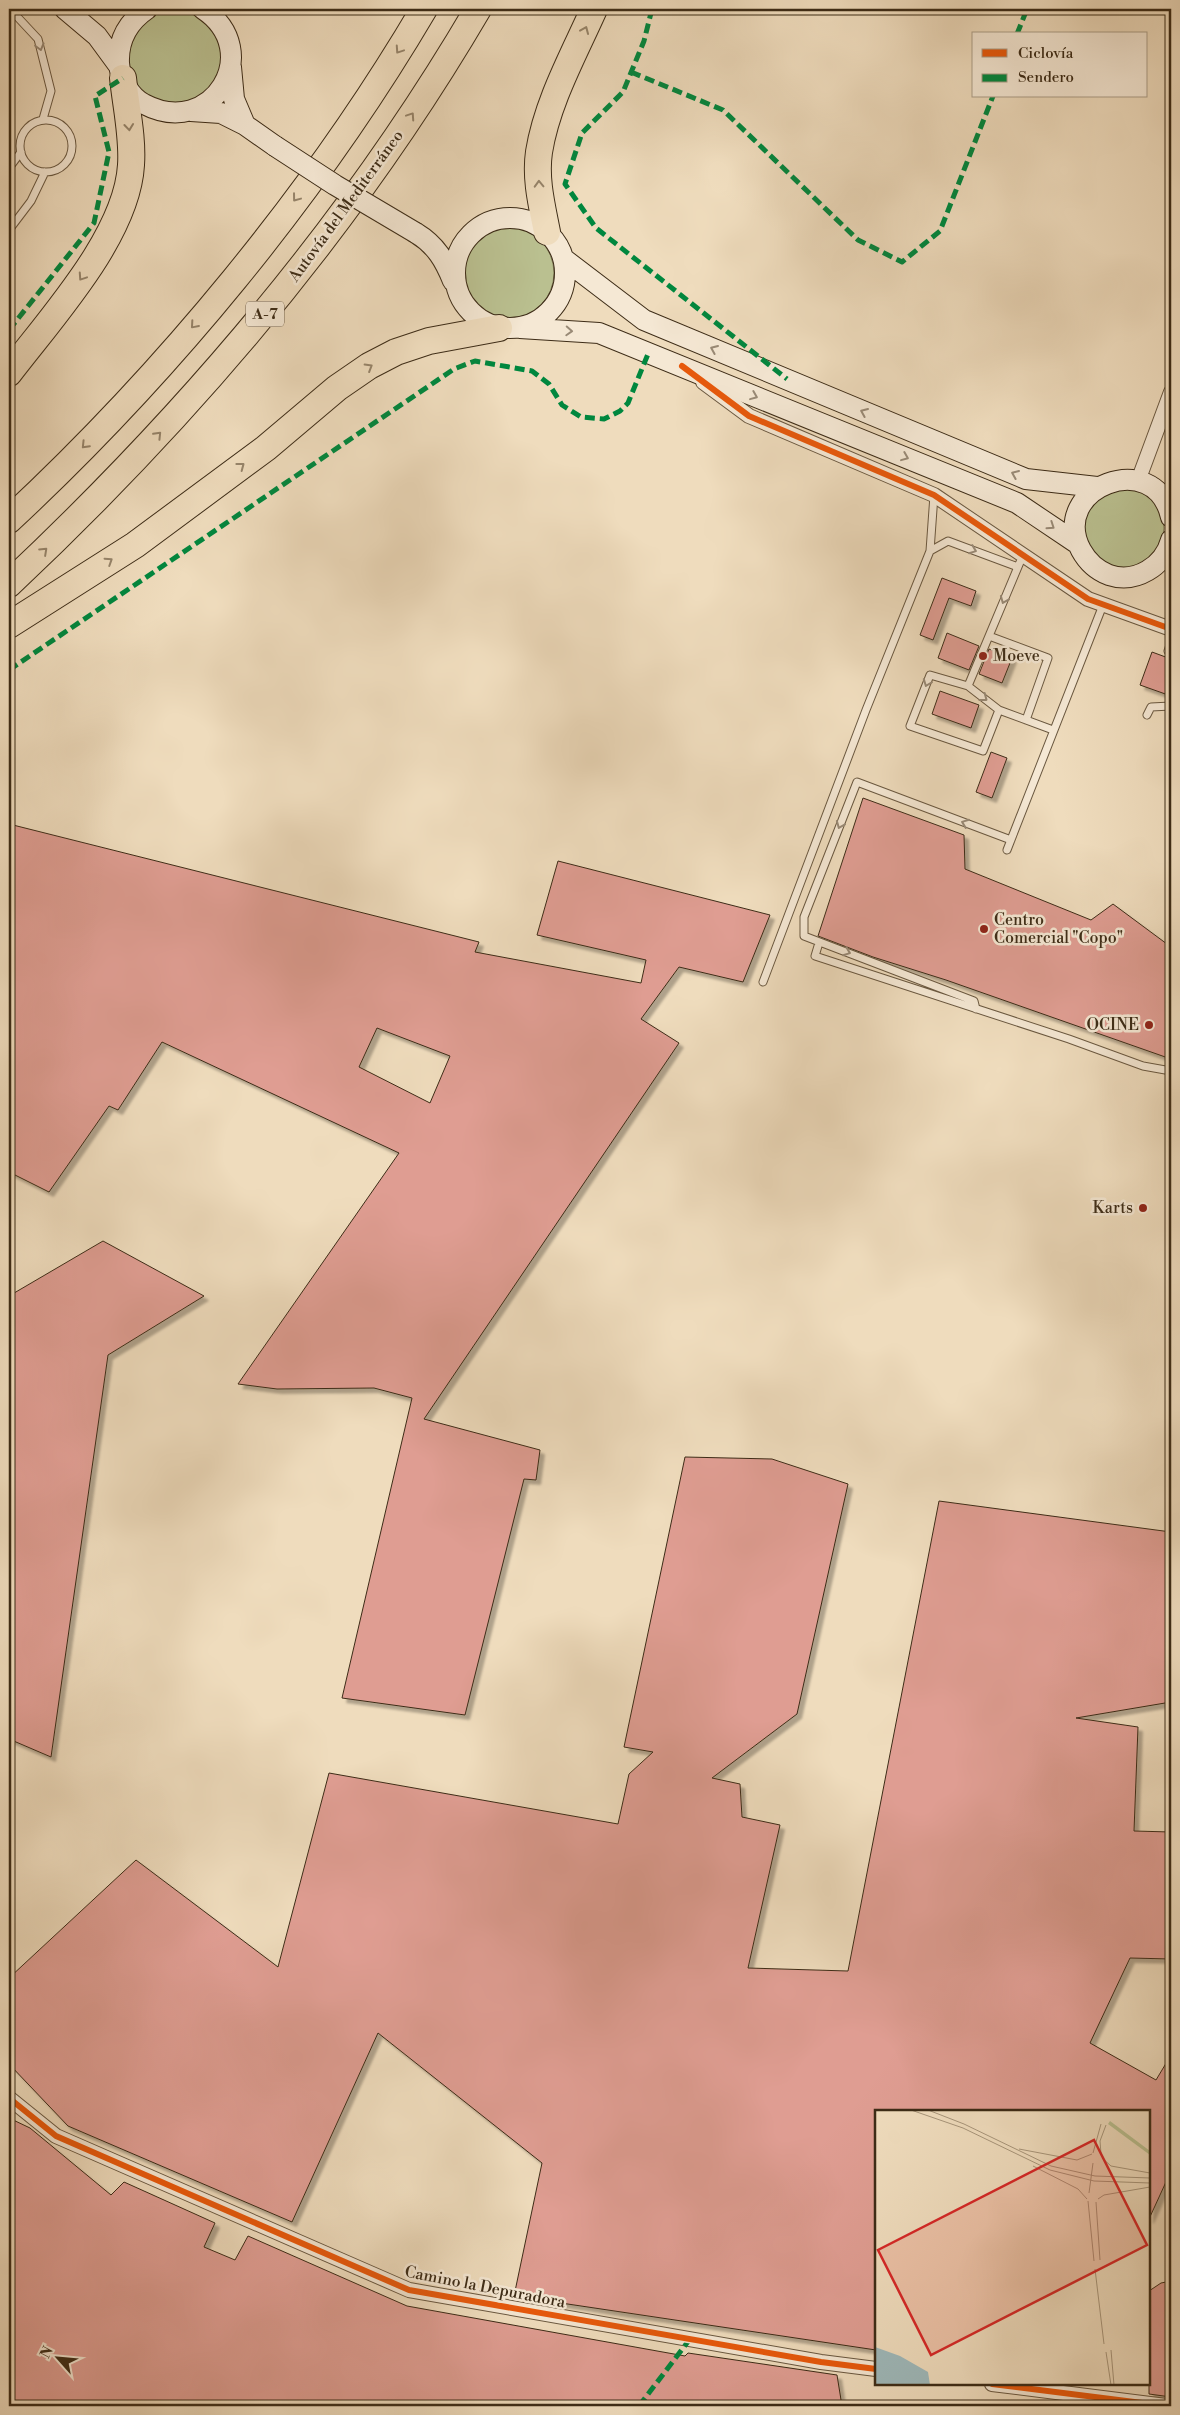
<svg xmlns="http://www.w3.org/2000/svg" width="1180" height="2415" font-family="'Libre Bodoni',serif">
	<defs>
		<filter id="shadow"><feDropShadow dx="4.5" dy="4.5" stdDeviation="1" flood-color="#0004"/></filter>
	</defs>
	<rect width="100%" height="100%" fill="#efdcbd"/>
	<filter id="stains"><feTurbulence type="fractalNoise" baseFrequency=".004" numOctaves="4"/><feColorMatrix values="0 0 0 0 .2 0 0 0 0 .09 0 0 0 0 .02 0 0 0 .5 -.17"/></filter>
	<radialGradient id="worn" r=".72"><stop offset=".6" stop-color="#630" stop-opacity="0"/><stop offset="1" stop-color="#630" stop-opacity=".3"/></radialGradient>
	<path fill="#bac090" stroke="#7c7654" d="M 170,10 L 186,11 L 200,18 L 212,28 L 219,42 L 222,57 L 220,73 L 213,87 L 187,105 L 155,103 L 131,81 L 126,49 L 132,34 L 155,14 Z
		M462 273a46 46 0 1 1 92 0a46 46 0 1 1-92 0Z
		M1084 528a40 40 0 1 1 80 0a40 40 0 1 1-80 0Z"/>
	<path fill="#df9d92" stroke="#3d2c17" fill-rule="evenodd" filter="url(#shadow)" d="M 942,578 L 976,591 L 971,606 L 949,598 L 933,640 L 920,635 Z
		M 947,633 L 979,646 L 969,670 L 938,658 Z
		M 989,649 L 1012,658 L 1002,683 L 979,674 Z
		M 1152,652 L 1171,659 L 1171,696 L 1140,685 Z
		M 940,691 L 979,705 L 971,728 L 932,714 Z
		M 991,752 L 1007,758 L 992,798 L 976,792 Z
		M 863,798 L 964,835 L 965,869 L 1091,920 L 1113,904 L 1171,947 L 1171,1059 L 946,980 L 873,957 L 818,936 Z
		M 9,824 L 479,942 L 475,952 L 641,983 L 646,960 L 537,935 L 558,861 L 770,915 L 743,982 L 679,967 L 641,1019 L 679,1043 L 424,1419 L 540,1450 L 536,1480 L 524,1479 L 465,1715 L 342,1698 L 412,1398 L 374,1388 L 277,1389 L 238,1384 L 399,1153 L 162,1042 L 118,1110 L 109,1106 L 49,1192 L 9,1172 ZM 377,1028 L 450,1056 L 430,1103 L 359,1067 Z
		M 103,1241 L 204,1296 L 108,1355 L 51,1757 L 9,1739 L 9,1296 Z
		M 685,1457 L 772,1459 L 848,1484 L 797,1714 L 712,1778 L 740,1784 L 742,1817 L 780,1825 L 748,1968 L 848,1971 L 939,1501 L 1171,1532 L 1171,1702 L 1076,1718 L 1138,1727 L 1134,1831 L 1171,1832 L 1171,1959 L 1130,1958 L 1090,2043 L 1156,2080 L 1171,2055 L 1171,2171 L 1149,2219 L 1149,2111 L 876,2111 L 876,2350 L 514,2296 L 542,2163 L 378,2033 L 292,2222 L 68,2126 L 9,2064 L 9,1978 L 136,1860 L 278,1967 L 329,1773 L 618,1824 L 629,1774 L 653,1752 L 624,1747 Z
		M 9,2118 L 30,2128 L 111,2195 L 124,2182 L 215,2223 L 204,2247 L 235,2260 L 248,2236 L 407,2306 L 685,2356 L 688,2353 L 837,2375 L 842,2406 L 9,2406 Z
		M 1171,2281 L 1171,2397 L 1149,2394 L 1149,2291 L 1161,2283 Z"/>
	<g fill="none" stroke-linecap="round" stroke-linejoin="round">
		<g stroke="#6a5840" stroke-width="9">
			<path id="service" d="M 10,9 L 38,39 L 51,91 L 43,119
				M20 146a26 26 0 1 1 52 0a26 26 0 1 1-52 0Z
				M 9,168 L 21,152
				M 9,230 L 31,201 L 45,172
				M 930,551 L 948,541 L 1018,567
				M 989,636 L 1048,658 L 1026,720
				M 1171,642 L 1168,651 L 1171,652
				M 968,686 L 1023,555
				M 999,710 L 983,751 L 910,726 L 930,675 L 968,686 L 999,710 L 1053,730
				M 1147,715 L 1151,707 L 1171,706
				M 1007,850 L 1103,605
				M 818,946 L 815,956 L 1069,1039 L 1143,1066 L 1171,1071
				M 763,982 L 866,710 L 930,551 L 934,495
				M 976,1009 L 974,1001 L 804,936 L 804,917 L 857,782 L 1011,840"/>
		</g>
		<g stroke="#6a5840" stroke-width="16">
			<path id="minor" d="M 703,382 L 749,416 L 934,495 L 1088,599 L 1171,629
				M 1138,481 L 1171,392
				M 9,2098 L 56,2136 L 409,2290 L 821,2362 L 876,2369
				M 992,2384 L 1166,2406"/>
		</g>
		<g stroke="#3d2c17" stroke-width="22">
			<path id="secondary" d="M 65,9 L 97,36 L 119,66
				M 147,9 C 128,22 118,40 119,63 C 120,79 130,97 144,104 C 212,140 266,51 203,9
				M 231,67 L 234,99 L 245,125
				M 191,111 L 221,113 L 245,125 L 275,146
				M455 273a55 55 0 1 1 110 0a55 55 0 1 1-110 0Z
				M 416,233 C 436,245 445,261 453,281
				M 564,259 L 644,320 L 1026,479 L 1097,487
				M 520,328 L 599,333 L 1017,503 L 1078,544
				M 1171,517 C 1155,446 1048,488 1081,550 C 1087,561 1096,570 1109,575 C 1136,584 1164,566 1171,540"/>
		</g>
		<g stroke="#3d2c17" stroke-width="28">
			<path id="motorway" d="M 547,232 C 542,206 535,179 539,152 C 547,102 574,54 594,9
				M 9,373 C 50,319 127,236 131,165 C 133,137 126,107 123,78
				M 9,520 C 166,374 315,194 424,9
				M 9,584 C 190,414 352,224 478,9
				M 9,625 L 135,545 L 266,448 L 337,388 L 369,366 L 396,352 L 429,341 L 499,328"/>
		</g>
		<use href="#service" stroke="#f5e8d4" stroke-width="7"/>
		<use href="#minor" stroke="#f5e8d4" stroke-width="14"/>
		<use href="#secondary" stroke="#f5e8d4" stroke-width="20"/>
		<use href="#motorway" stroke="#efdcbd" stroke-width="26"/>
		<g stroke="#3d2c17" stroke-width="22" stroke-linecap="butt">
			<path id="secondary-bridge" d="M 275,146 L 335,185 L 416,233"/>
		</g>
		<use href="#secondary-bridge" stroke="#f5e8d4" stroke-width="20"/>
		<path stroke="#00873e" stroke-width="5" stroke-dasharray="10 5" stroke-linecap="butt" d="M 652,9 L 644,41 L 623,92 L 582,133 L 565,184 L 596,228 L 787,379
			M 1017,34 L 1027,9
			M 631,72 L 723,110 L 858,240 L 902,262 L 940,231 L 993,96
			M 9,330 L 94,223 L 109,152 L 95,96 L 123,78
			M 9,670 L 454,369 L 475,361 L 532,371 L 549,384 L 562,405 L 581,417 L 604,419 L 620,411 L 628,403 L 648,354
			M 639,2406 L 690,2339"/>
		<g stroke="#f5e8d4" stroke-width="9">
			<path id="cycleway" d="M 682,366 L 749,416 L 934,495 L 1088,599 L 1171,629
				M 9,2098 L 56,2136 L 409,2290 L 821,2362 L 876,2369
				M 992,2384 L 1166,2406"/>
		</g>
		<use href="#cycleway" stroke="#e8590c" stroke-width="6"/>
	</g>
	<defs><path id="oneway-chevron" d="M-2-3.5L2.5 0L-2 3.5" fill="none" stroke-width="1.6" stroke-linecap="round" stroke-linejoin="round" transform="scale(1.25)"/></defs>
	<g stroke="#96846a">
		<use href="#oneway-chevron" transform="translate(585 30) rotate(-67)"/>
		<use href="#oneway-chevron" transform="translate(399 50) rotate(124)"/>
		<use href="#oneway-chevron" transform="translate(411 116) rotate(-56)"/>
		<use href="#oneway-chevron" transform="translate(129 127) rotate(84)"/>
		<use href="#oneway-chevron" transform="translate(539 184) rotate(-92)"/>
		<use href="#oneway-chevron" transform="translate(296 198) rotate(127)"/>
		<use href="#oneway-chevron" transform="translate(82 277) rotate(124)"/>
		<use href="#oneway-chevron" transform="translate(194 325) rotate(131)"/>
		<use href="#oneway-chevron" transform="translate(369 367) rotate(-31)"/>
		<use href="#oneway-chevron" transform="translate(158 435) rotate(-46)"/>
		<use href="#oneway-chevron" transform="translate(85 445) rotate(134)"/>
		<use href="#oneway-chevron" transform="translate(241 466) rotate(-37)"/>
		<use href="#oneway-chevron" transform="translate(44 551) rotate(-43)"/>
		<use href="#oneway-chevron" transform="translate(109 561) rotate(-33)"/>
	</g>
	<g stroke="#998a76">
		<use href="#oneway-chevron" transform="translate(40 47) rotate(75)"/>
		<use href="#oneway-chevron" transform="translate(569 331) rotate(3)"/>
		<use href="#oneway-chevron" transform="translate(714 349) rotate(-157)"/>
		<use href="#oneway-chevron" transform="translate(754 396) rotate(22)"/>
		<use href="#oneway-chevron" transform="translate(864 412) rotate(-157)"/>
		<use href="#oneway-chevron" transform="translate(905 457) rotate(22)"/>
		<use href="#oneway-chevron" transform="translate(1015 474) rotate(-157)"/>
		<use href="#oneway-chevron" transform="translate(1051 526) rotate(34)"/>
		<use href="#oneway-chevron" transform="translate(973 550) rotate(21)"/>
		<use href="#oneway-chevron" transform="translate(1004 600) rotate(112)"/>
		<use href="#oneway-chevron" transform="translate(927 683) rotate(111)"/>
		<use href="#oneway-chevron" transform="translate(984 698) rotate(37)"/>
		<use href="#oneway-chevron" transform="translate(965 823) rotate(-159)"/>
		<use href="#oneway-chevron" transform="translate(840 825) rotate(112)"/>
		<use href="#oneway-chevron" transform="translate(847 952) rotate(21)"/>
	</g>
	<g fill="#8f2418" stroke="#f5e8d4" stroke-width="2">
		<circle cx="983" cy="656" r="5"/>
		<circle cx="984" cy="929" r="5"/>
		<circle cx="1149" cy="1025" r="5"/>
		<circle cx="1143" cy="1208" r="5"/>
	</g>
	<g text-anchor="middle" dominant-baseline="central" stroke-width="5" stroke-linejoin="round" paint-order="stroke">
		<rect fill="#f5e8d4" stroke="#746450" stroke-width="1" x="246" y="301.5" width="38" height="25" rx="4"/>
		<g font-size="15" font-weight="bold" fill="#3d2c17">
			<text x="265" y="314">A-7</text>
		</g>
		<g font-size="16" fill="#3d2c17" stroke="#f5e8d4">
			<text transform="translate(346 206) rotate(-54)">Autovía del Mediterráneo</text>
			<text transform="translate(485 2287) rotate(11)">Camino la Depuradora</text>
		</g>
		<g font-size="16" fill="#3d2c17" stroke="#f5e8d4" text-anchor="start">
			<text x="993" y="656">Moeve</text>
			<text x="994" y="920">Centro<tspan x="994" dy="18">Comercial "Copo"</tspan></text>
			<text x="1139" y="1025" text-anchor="end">OCINE</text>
			<text x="1133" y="1208" text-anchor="end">Karts</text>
		</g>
	</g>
	<g transform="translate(875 2110)">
		<rect width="275" height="275" fill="#efdcbd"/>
		<path d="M 235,11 L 275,41 L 275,45 L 233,14 Z" fill="#bac090"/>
		<path d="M 0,237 L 25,246 L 53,262 L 55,275 L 0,275 Z" fill="#9eb9bb"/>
		<path fill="none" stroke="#a8967b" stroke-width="1" d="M 36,0 L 88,18 L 175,60 L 219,71 L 275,73M 53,0 L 89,14 L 176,56 L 220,66 L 275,68M 144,39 L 202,50 L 217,44M 218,43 L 226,14M 226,44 L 225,31 L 231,15M 227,48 L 236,56 L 275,63M 158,56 L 203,79 L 212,89M 214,83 L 218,53M 223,89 L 229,85 L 275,77M 213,91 L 219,151M 221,92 L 225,150M 220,159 L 229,234M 236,240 L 239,275M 231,242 L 236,275"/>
		<path fill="#d62828" fill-opacity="0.15" stroke="#d62828" stroke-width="2.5" d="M 219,30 L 272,135 L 56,245 L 3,140 Z"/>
		<rect width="275" height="275" fill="none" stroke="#3d2c17" stroke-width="2.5"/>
	</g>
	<rect width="1180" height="2415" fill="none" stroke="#efdcbd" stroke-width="30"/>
	<rect x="10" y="10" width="1160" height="2395" fill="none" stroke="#3d2c17" stroke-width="2.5"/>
	<rect x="15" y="15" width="1150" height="2385" fill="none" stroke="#3d2c17"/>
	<rect x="972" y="32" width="175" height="65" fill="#f5e8d4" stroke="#ab9d88"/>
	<rect x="982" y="49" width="25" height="8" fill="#e8590c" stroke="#ab9d88"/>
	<text x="1018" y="58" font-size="15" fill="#3d2c17">Ciclovía</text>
	<rect x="982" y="74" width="25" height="8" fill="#00873e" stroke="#ab9d88"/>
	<text x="1018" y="82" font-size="15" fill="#3d2c17">Sendero</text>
	<g transform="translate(58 2358) rotate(297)" stroke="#f5e8d4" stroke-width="4" paint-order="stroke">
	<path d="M0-4L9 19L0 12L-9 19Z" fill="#3d2c17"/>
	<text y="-8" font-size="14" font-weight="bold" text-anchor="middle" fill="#3d2c17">N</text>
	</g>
	<rect width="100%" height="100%" filter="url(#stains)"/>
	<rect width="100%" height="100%" fill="url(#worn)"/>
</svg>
